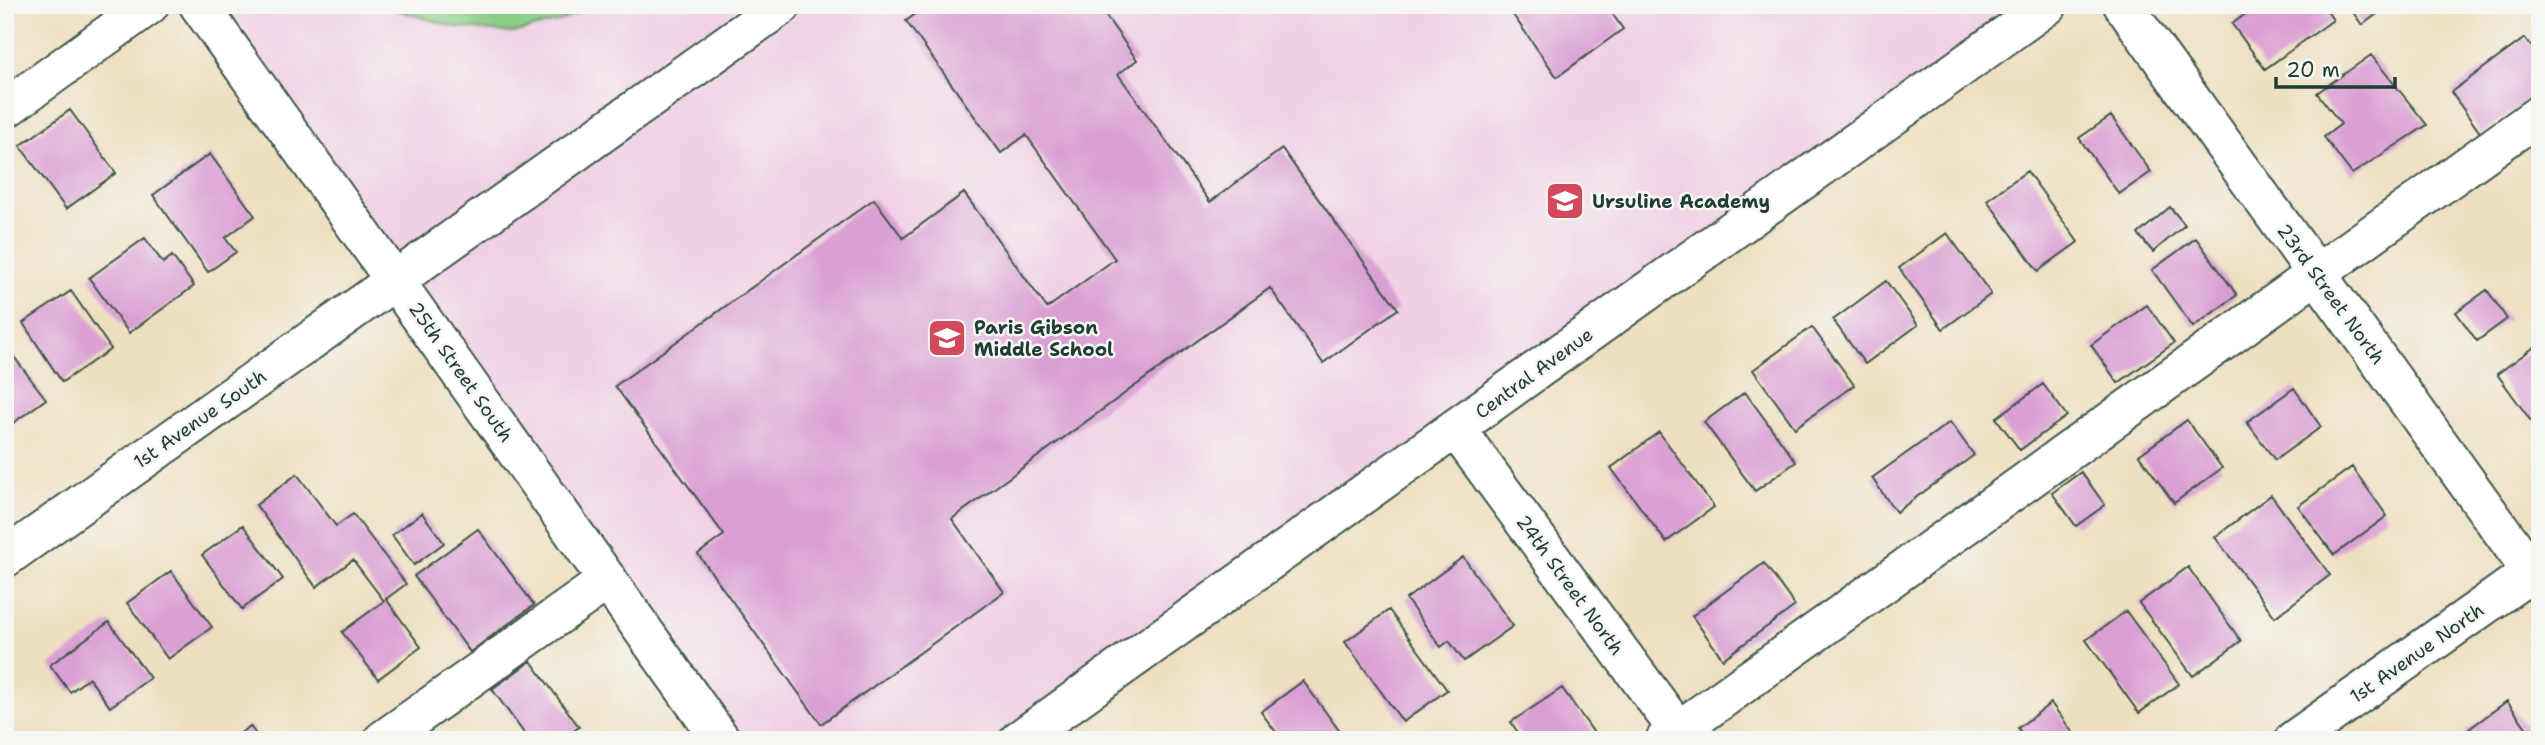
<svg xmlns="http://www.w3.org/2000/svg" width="2545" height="745" font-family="'Shantell Sans',sans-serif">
	<rect width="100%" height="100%" fill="#f6f6f2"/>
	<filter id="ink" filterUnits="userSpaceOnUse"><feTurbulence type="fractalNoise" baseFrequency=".0143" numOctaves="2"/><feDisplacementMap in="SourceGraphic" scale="14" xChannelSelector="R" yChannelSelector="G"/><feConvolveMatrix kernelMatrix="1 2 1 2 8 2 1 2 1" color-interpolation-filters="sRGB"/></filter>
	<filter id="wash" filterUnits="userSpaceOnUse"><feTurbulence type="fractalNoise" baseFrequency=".00686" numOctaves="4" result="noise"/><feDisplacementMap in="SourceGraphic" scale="28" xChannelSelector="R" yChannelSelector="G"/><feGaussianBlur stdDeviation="1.57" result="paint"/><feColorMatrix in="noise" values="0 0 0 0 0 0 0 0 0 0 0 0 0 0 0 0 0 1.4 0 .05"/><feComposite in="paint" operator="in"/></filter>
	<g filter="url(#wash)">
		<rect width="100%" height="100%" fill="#eedfc0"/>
		<path fill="#f0d0e5" d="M 199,5 L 2048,5 L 1018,740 L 721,740 Z"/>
		<path fill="#8acd86" stroke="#54855d" stroke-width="2" d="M 379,5 L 594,5 L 561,21 L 512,33 L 455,27 Z"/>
		<g id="blocks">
			<path fill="#da9fd3" d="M 928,5 L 1098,5 L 1137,60 L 1118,74 L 1210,202 L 1282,149 L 1398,309 L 1323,363 L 1270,288 L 952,519 L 1004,592 L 821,724 L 698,554 L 724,535 L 615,386 L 874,199 L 903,238 L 964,193 L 1047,308 L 1115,259 L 1026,135 L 1001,153 L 906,21 Z
				M 1506,5 L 1620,5 L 1611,12 L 1623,29 L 1557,77 Z
				M 2258,5 L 2323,5 L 2333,20 L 2265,69 L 2232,24 Z
				M 2348,5 L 2389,5 L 2362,25 Z
				M 2525,38 L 2540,58 L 2540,91 L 2481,134 L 2451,92 Z
				M 2371,55 L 2427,125 L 2352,174 L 2324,137 L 2341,124 L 2317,93 Z
				M 70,110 L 116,173 L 66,209 L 20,146 Z
				M 2111,116 L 2151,172 L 2119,194 L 2079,138 Z
				M 210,154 L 255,216 L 225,238 L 236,252 L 208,272 L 153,195 Z
				M 2027,171 L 2078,242 L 2038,271 L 1987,200 Z
				M 2170,207 L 2185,225 L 2153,252 L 2138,234 Z
				M 1947,233 L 1991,294 L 1943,329 L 1899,268 Z
				M 145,238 L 163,263 L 172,256 L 194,286 L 129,333 L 89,278 Z
				M 2196,238 L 2237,295 L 2193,327 L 2152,270 Z
				M 1886,281 L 1918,325 L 1865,364 L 1833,320 Z
				M 2487,290 L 2507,319 L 2477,341 L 2456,312 Z
				M 71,291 L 111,349 L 62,382 L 23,323 Z
				M 2147,305 L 2174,343 L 2118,383 L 2091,345 Z
				M 1812,327 L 1854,385 L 1795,428 L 1753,370 Z
				M 2540,343 L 2540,415 L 2531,421 L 2497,374 Z
				M 5,345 L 46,399 L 5,429 Z
				M 2043,384 L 2067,416 L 2020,450 L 1996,418 Z
				M 2294,388 L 2321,427 L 2275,460 L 2247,422 Z
				M 1745,392 L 1796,462 L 1755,491 L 1704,422 Z
				M 2187,420 L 2222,468 L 2174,503 L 2139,455 Z
				M 1950,422 L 1974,455 L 1896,512 L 1872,478 Z
				M 1659,432 L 1714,507 L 1666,542 L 1611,468 Z
				M 2352,467 L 2387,516 L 2334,555 L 2298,506 Z
				M 2081,472 L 2105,505 L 2076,526 L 2052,493 Z
				M 297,474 L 336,526 L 353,514 L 406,584 L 386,599 L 421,647 L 378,679 L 342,632 L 384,601 L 353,560 L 316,587 L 256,505 Z
				M 2271,495 L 2330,575 L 2275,617 L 2215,537 Z
				M 422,513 L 444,543 L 414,565 L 392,535 Z
				M 243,525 L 283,579 L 242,609 L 202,555 Z
				M 478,529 L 534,605 L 470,652 L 414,576 Z
				M 1463,557 L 1513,626 L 1464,661 L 1449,641 L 1441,647 L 1406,599 Z
				M 1764,563 L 1795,606 L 1723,659 L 1692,616 Z
				M 2188,567 L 2241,641 L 2193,676 L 2139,603 Z
				M 171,571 L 212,627 L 168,659 L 127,603 Z
				M 1389,610 L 1447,690 L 1403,722 L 1345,642 Z
				M 2126,611 L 2179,684 L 2139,713 L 2086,640 Z
				M 109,622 L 150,678 L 110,707 L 89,678 L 70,692 L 50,665 Z
				M 531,661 L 579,727 L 561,740 L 529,740 L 492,689 Z
				M 1303,681 L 1346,740 L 1282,740 L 1261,712 Z
				M 1562,688 L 1594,733 L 1584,740 L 1523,740 L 1511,722 Z
				M 2507,701 L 2535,740 L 2471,740 L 2465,732 Z
				M 2051,703 L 2078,740 L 2026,740 L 2018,728 Z
				M 250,726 L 260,740 L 231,740 Z"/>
		</g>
	</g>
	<g filter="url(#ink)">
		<use href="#blocks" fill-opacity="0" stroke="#3e5549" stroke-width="2"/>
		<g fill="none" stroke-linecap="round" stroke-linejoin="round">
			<g stroke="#3e5549" stroke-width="42">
				<path id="minor" d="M 199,5 L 721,740
					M 2123,5 L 2540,584
					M 5,109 L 149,5
					M 1456,429 L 1685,740
					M 5,558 L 782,5
					M 383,740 L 608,580
					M 1019,740 L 2048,5
					M 1665,740 L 2540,114"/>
			</g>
			<g stroke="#3e5549" stroke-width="42">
				<path id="major" d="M 2294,740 L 2540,566"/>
			</g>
			<use href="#minor" stroke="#fff" stroke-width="38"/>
			<use href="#major" stroke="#fff" stroke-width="38"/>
		</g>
	</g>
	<defs>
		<g id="school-square" transform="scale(2.0125)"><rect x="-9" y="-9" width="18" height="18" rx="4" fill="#d1495b" stroke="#f6f6f2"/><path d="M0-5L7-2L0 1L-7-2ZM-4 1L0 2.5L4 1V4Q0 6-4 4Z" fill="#fff"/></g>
	</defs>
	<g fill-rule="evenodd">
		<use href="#school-square" x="1565" y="201"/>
		<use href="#school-square" x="947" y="338"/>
	</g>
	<g text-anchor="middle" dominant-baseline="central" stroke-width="5" stroke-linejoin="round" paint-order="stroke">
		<g font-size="19" font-weight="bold" fill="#1f3d34" stroke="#f6f6f2" text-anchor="start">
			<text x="1592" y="201">Ursuline Academy</text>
			<text x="974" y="327">Paris Gibson<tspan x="974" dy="22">Middle School</tspan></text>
		</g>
		<g font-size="19" fill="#1f3d34" stroke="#f6f6f2">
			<text transform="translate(2331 294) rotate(54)">23rd Street North</text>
			<text transform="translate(461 372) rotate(55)">25th Street South</text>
			<text transform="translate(1534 373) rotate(-36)">Central Avenue</text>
			<text transform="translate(200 419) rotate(-35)">1st Avenue South</text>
			<text transform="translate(1570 585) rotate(54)">24th Street North</text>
			<text transform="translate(2417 653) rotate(-35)">1st Avenue North</text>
		</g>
	</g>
	<rect width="2545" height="745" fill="none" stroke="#f6f6f2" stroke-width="28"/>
	<path d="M2276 77v10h119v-10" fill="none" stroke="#1f3d34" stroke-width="3.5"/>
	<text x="2286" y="77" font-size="21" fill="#1f3d34" stroke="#f6f6f2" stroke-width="5" paint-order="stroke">20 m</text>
</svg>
